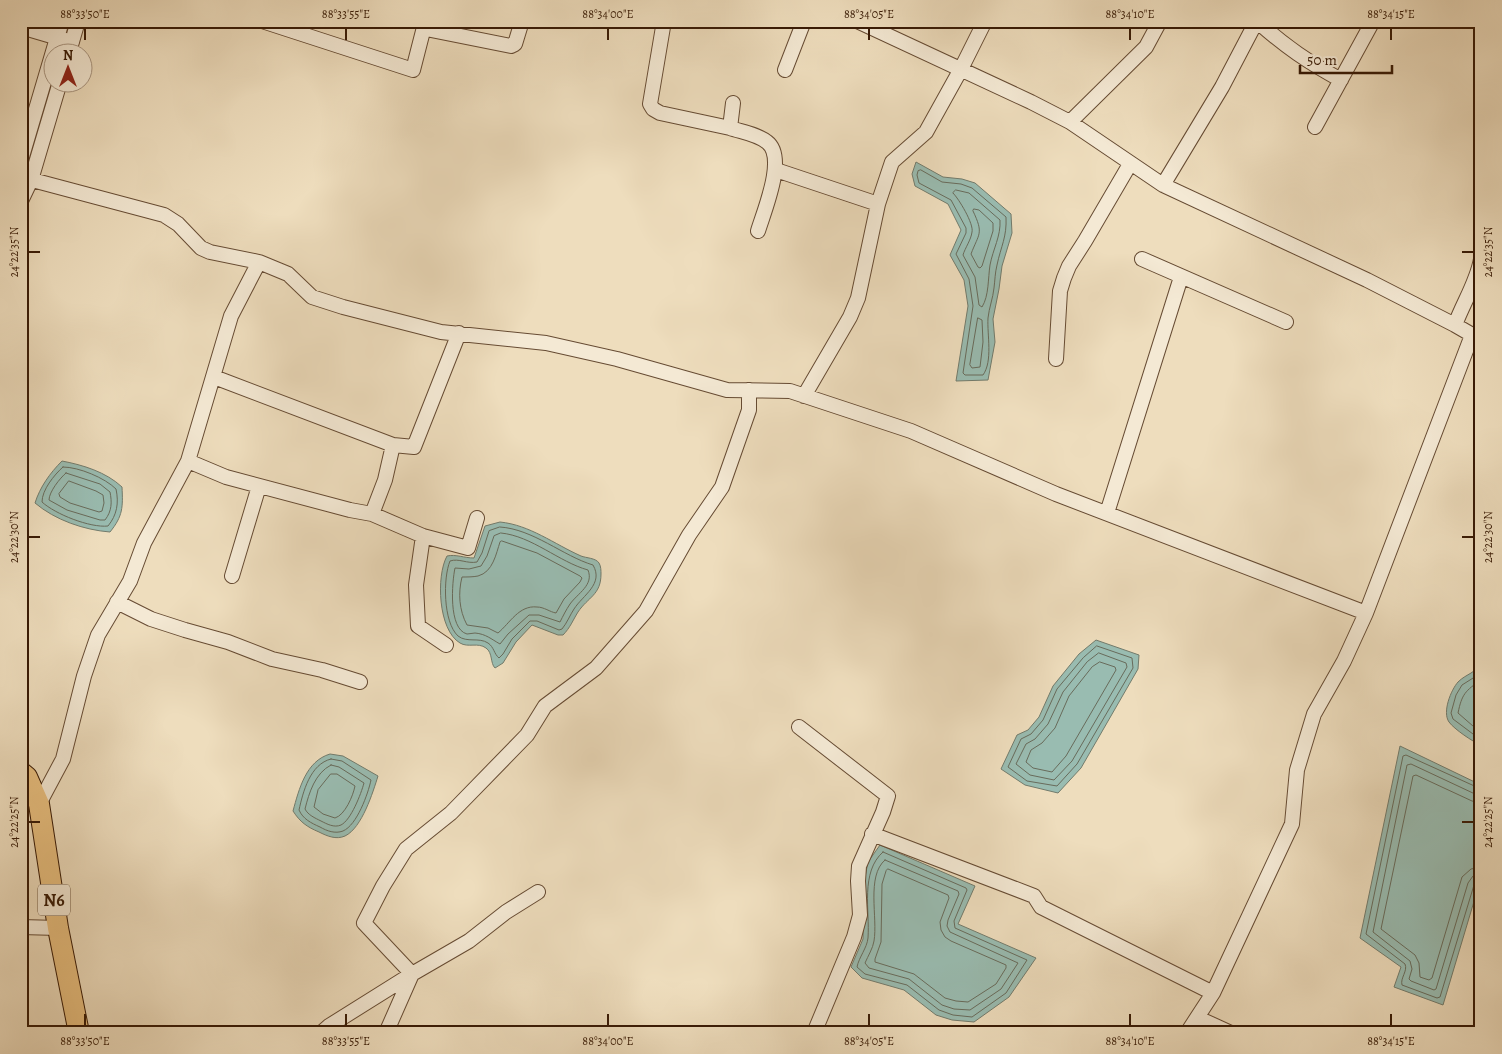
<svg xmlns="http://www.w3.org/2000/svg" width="1502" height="1054" font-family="Alegreya,serif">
	<rect width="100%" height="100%" fill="#eeddbd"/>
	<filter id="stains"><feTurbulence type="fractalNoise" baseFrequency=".004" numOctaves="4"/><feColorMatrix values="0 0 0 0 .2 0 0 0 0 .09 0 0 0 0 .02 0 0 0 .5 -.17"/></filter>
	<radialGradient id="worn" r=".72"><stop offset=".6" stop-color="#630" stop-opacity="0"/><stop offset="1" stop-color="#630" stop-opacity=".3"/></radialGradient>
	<path fill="#99bcb1" stroke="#727b6c" d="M 916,162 L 943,177 L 962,179 L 975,183 L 1011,214 L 1012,233 L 1002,266 L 999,289 L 993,319 L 995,342 L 988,380 L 956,381 L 968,306 L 964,280 L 950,255 L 961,230 L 948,204 L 915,186 L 912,174 Z
		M 62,461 C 83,465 106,472 122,487 C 123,507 123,516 110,532 C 84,530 55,520 35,503 C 40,487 50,473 62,461 Z
		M 500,522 C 530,525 554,544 581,556 C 586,558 596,558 599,563 C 601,566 601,571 601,574 C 601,595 588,597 578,612 C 573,620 570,628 563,635 L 558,635 L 532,625 L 516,642 L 503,663 L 495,668 C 490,663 493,653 486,648 C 478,642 468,648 460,643 C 438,630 436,576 447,556 C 456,554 464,558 474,558 L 485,526 Z
		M 1096,640 L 1139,655 L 1138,669 L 1081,768 L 1058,793 L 1025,785 L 1001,769 L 1017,735 L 1028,730 L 1039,717 L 1053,686 L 1079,654 Z
		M 1481,661 L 1481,745 C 1473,742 1454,729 1449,722 C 1442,712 1451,690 1458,682 C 1467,673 1476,674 1481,661 Z
		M 1400,746 L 1481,785 L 1481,878 L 1443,1005 L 1394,987 L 1401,967 L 1360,938 Z
		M 330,754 L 343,756 L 378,776 C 373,792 362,828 345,836 C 336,840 327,836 319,832 C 307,827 300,822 293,811 C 299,789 306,761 330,754 Z
		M 880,845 L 975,886 L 958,924 L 1036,958 L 1009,997 L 974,1022 L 952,1020 L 936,1015 L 904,990 L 862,978 L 851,967 L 863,939 L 864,882 L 868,862 Z"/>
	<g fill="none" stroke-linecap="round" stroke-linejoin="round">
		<path stroke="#686b5b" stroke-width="1" d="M 921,170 L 942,182 L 961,184 L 972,188 L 1006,217 C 1007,237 1001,246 997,265 C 995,273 995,280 994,288 C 993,298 989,308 988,318 C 987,335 993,361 983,375 L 965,375 L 963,373 L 973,306 L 969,279 L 956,254 L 966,233 L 966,228 L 951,200 L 919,183 L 917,175 L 918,171 Z
			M 956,190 L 969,193 L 1000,220 C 1001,236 993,249 990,265 C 988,278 989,296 982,307 L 979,305 L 975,277 L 963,255 C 965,248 971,240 972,232 C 974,224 959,199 953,193 Z
			M 974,209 L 979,210 L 993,223 L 993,231 L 982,266 L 980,268 L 978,267 L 971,254 C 979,233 984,234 973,211 Z
			M 978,318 L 982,320 L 983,342 L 980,367 L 972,368 L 970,365 Z
			M 63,467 C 79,467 105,478 116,489 C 119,503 117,515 108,526 C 90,528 55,514 42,502 C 42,490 54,475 63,467 Z
			M 66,473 L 100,484 L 110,492 C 112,502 112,511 105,520 L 100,520 L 67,510 L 49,500 C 49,492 60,478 66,473 Z
			M 69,481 L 96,491 L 103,495 L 104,503 L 102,511 L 99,512 L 70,503 L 60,497 L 59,494 Z
			M 500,527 C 533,529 563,556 593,565 C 604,584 583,595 574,609 C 570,615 567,623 562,629 L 559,630 L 537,621 L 530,621 L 512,639 L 503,654 L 499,658 C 494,654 494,647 488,643 C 479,637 467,643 458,636 C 443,622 443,578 450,561 C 459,558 467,564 477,562 L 482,553 L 489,531 Z
			M 501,533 C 532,536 559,562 588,570 C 594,585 578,593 570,604 C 566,610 563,616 560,622 L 539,615 L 529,615 L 508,634 L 500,644 C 491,639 486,634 475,633 C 472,633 470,634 467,634 C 448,629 452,582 455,568 L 469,569 L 481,566 L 487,556 L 494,536 Z
			M 502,541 L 537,553 L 580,576 L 582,578 L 580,582 L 564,599 L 556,613 C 550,612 544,607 537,607 C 519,605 510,623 498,633 L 488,628 L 467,625 C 459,610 458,593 462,577 C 467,577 473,577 478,576 C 493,572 496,554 500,542 Z
			M 1097,646 L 1132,658 L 1133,668 L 1077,764 L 1057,786 L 1027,781 L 1008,767 L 1021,739 L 1031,734 L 1043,720 L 1057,689 L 1083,658 Z
			M 1099,653 L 1126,663 L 1127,667 L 1072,761 L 1054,780 L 1030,775 L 1016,764 L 1026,744 L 1035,739 L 1048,724 L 1063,692 L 1087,662 Z
			M 1100,662 L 1115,667 L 1116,670 L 1066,756 L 1052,772 L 1033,768 L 1026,762 L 1031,750 L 1042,743 L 1055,728 L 1069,696 L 1092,667 Z
			M 1481,673 L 1462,685 L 1456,695 L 1451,713 L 1453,719 L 1481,740
			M 1481,680 C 1465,691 1462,694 1458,713 L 1481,733
			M 331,759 L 342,761 L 371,780 C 368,794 357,825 343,831 C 335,834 327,831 320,827 C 311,823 303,819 299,810 C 303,792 310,764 331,759 Z
			M 331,765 L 339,767 L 364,783 C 361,794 351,820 341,825 C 334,828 327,824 321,821 C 315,818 308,815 305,809 C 309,793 315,773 331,765 Z
			M 331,774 L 337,774 L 355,786 C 353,796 345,815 335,818 L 323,814 L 314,807 L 318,790 Z
			M 1481,789 L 1406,755 L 1403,756 L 1366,934 L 1405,964 C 1408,971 1400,978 1402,985 L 1437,998 L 1440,997 L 1474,885 L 1476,882 L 1481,881
			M 1481,795 L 1475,794 L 1411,764 L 1407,765 L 1373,932 L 1410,961 L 1412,969 L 1409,979 L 1411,981 L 1434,990 L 1436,989 L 1468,883 L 1473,876 L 1481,874
			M 1481,803 L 1472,801 L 1416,775 L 1413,776 L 1381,929 L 1415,955 L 1419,963 L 1420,977 L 1429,980 L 1432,978 L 1462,877 L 1471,869 L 1481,867
			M 883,852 L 966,888 L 967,890 L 954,921 L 955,928 L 1027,960 L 1006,993 L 972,1017 L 953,1015 L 939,1010 L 907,985 L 865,974 L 857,967 C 859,957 867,948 868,938 C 870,911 860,872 883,852 Z
			M 885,860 L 958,891 L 959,894 L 948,920 L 947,926 L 950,932 L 1018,963 L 1001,989 L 970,1010 L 954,1009 L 942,1005 L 909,979 L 869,968 L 865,963 C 868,956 873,948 874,941 C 878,918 866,876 885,860 Z
			M 888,869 L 948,895 L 949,898 L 940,922 L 941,930 L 945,937 L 951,941 L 1006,965 L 1006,968 L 996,984 L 968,1002 L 956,1001 L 945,998 L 914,974 L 875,962 L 875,959 L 881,942 L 882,884 L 886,871 Z"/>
		<g stroke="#664b33" stroke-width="16">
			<path id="minor" d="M 262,21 L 413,70 L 423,31 L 426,29 L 511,46 L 515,44 L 522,21
				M 664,21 L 650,104 L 653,109 L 660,113 L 730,128
				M 857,21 L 1031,102 L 1070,122 L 1163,185 L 1367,280 L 1455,325 L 1481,340
				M 21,27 L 72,42
				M 69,52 L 78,21
				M 785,70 L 804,21
				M 733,103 L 730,128 C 742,132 757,134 767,142 C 787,157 764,211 758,231
				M 1070,122 L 1146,47 L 1160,21
				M 1315,127 L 1373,21
				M 21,160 L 62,21
				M 776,170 L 878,204
				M 21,177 L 164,215 L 178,224 L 201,248 L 210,252 L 259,262 L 288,274 L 312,297 L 343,307 L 441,332 L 546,343 L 617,359 L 727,390 L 790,391 L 911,431 L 1056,494 L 1366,613
				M 1163,185 L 1222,87 L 1255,24 L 1259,23 C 1286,47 1308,62 1341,80
				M 21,201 L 31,180 L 60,82
				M 1142,259 L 1286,322
				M 1455,325 C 1463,303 1477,282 1481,259
				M 1056,359 L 1060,291 L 1064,278 L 1069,266 L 1085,241 L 1130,164
				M 214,377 L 393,445 L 414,447 L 459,333
				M 804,396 L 850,317 L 858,298 L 878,204 L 892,162 L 926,132 L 961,69 L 985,21
				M 188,461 L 226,477 L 350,510 L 372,514 L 385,480 L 393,445
				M 1107,513 L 1181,277
				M 372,514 L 423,536 L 468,548 L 477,518
				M 423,536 L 416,585 L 418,626 L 446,645
				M 232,576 L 259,486
				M 117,602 L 151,619 L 185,630 L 228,642 L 272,659 L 322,670 L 360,682
				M 799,727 L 888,796 L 883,812 L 859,866 L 858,881 L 860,915 L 854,937 L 814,1033
				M 39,804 L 63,759 L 84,676 L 98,635 L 130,581 L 144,543 L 188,461 L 231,316 L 259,262
				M 872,834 L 1034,896 L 1041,907 L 1213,993
				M 21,927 L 58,928
				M 1198,1018 L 1231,1033
				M 321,1033 L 329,1026 L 412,974 L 364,923 L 383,886 L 406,849 L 451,813 L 527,735 L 545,706 L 596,668 L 646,611 L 689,535 L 722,487 L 749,410 L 749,390
				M 386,1033 L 412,974 L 469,941 L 506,912 L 538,892
				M 1187,1033 L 1213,993 L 1292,824 L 1297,770 L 1314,714 L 1344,661 L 1366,613 L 1472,335"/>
		</g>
		<g stroke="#381a05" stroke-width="22">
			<path id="highway" d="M 21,772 L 27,777 L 39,804 L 58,928 L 79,1033"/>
		</g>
		<use href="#minor" stroke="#f4e9d4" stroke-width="14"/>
		<use href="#highway" stroke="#e7be7e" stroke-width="20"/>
	</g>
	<path fill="none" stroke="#381a05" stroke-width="2" d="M 85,28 L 85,40M 346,28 L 346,40M 608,28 L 608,40M 869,28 L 869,40M 1130,28 L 1130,40M 1391,28 L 1391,40M 28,252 L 40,252M 1462,252 L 1474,252M 28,537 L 40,537M 1462,537 L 1474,537M 28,822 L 40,822M 1462,822 L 1474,822M 85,1014 L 85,1026M 346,1014 L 346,1026M 608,1014 L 608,1026M 869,1014 L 869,1026M 1130,1014 L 1130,1026M 1391,1014 L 1391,1026"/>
	<g text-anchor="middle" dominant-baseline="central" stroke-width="4" stroke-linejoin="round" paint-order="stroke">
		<rect fill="#f4e9d4" stroke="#705843" stroke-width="1" x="38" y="884.5" width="32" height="31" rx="4"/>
		<g font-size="18" font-weight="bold" fill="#381a05">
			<text x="54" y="900">N6</text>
		</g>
	</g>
	<rect width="1502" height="1054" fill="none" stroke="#eeddbd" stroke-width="55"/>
	<g transform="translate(68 68)"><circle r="24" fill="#f4e9d4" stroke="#a99681"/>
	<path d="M0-4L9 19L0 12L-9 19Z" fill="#8f2418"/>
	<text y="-8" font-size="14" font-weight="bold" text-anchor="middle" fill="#381a05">N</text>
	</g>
	<path d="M1300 65v8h92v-8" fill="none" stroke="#381a05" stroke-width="2.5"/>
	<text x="1307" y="65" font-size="15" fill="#381a05" stroke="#f4e9d4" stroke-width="4" paint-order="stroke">50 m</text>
	<rect x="28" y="28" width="1446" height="998" fill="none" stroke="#381a05" stroke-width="2"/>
	<g font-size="12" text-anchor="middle" fill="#381a05">
		<text x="85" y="18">88°33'50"E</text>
		<text x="346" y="18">88°33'55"E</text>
		<text x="608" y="18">88°34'00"E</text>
		<text x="869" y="18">88°34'05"E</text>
		<text x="1130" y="18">88°34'10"E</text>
		<text x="1391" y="18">88°34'15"E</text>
		<text transform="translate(14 252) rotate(-90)" y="4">24°22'35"N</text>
		<text transform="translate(1488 252) rotate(-90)" y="4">24°22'35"N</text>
		<text transform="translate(14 537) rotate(-90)" y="4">24°22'30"N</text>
		<text transform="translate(1488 537) rotate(-90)" y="4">24°22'30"N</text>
		<text transform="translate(14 822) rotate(-90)" y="4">24°22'25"N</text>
		<text transform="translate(1488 822) rotate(-90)" y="4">24°22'25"N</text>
		<text x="85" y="1045">88°33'50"E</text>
		<text x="346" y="1045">88°33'55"E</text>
		<text x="608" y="1045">88°34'00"E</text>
		<text x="869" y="1045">88°34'05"E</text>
		<text x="1130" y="1045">88°34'10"E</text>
		<text x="1391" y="1045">88°34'15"E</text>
	</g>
	<rect width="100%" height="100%" filter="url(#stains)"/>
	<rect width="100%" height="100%" fill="url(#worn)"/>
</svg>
